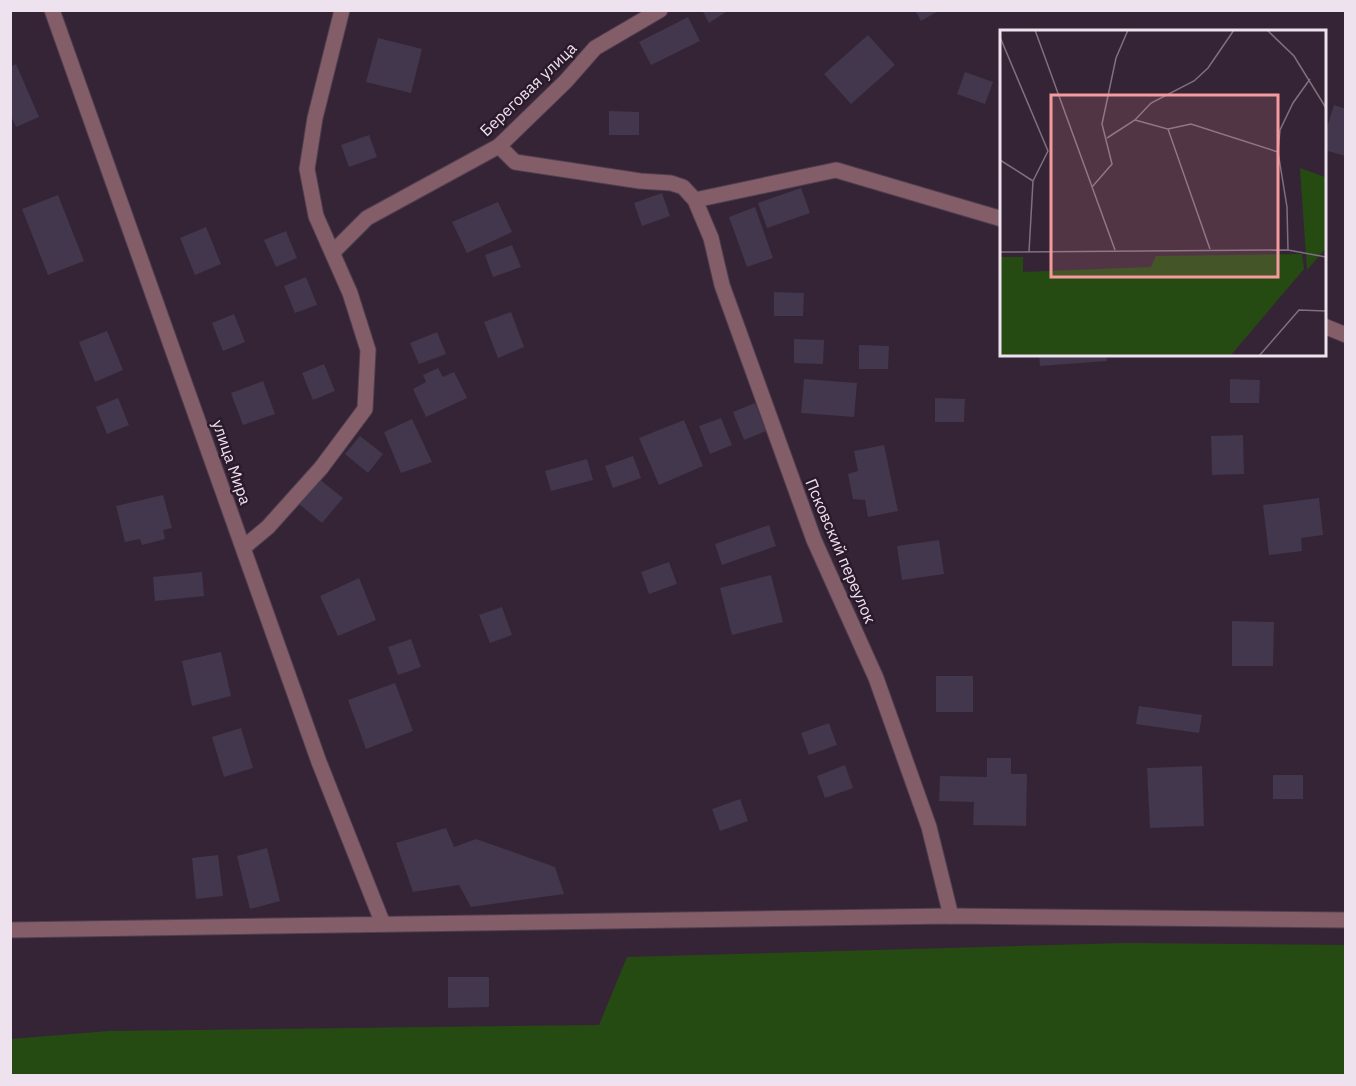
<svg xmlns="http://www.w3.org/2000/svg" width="1356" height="1086" font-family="'IBM Plex Sans',sans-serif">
	<rect width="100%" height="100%" fill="#352435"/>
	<path fill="#254b13" d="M 1124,943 L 1345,945 L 1345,1075 L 11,1075 L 11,1039 L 109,1031 L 599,1025 L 627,957 Z"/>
	<path fill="#42374d" d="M 702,10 L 729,10 L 709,23 Z
		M 915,10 L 940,10 L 921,21 Z
		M 688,17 L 700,41 L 651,65 L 639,42 Z
		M 868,35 L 895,65 L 851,104 L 824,74 Z
		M 378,38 L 422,49 L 411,93 L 366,82 Z
		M 16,64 L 39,117 L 16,127 L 10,114 L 10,67 Z
		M 965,72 L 993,82 L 985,104 L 957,94 Z
		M 1334,105 L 1346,109 L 1346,156 L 1324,150 L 1324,137 Z
		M 609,111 L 639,112 L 639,135 L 609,135 Z
		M 369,135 L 377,157 L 349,167 L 341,145 Z
		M 801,188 L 810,213 L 767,228 L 758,203 Z
		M 662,193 L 670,216 L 642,226 L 634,203 Z
		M 58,195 L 84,261 L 48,275 L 22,209 Z
		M 498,202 L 512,232 L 467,253 L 452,222 Z
		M 755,207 L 773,258 L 747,267 L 729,217 Z
		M 206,227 L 221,264 L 195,275 L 180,238 Z
		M 286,231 L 297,258 L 276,267 L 264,240 Z
		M 512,245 L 521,267 L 493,277 L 485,255 Z
		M 306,277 L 317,305 L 295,313 L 284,286 Z
		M 774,292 L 804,293 L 803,316 L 774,316 Z
		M 511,312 L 524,347 L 498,358 L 484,322 Z
		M 234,314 L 245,342 L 223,351 L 212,323 Z
		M 107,331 L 123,370 L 95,382 L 79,342 Z
		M 437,332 L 446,354 L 419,364 L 410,343 Z
		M 794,339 L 824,340 L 823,364 L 794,363 Z
		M 859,345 L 889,346 L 888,369 L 859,369 Z
		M 1039,354 L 1106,354 L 1107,361 L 1040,366 Z
		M 324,364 L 335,391 L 313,400 L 302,373 Z
		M 438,368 L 443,377 L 454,372 L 467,398 L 426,417 L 413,389 L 426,382 L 423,375 Z
		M 804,379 L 857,383 L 854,417 L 801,413 Z
		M 1230,379 L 1260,380 L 1259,403 L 1230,403 Z
		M 263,381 L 275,414 L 243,425 L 231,393 Z
		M 118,398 L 129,425 L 107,434 L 96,407 Z
		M 935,398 L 965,399 L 964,422 L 935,422 Z
		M 755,403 L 766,431 L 744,440 L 733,412 Z
		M 721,418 L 732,445 L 710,454 L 699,426 Z
		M 412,419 L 432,462 L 401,473 L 384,432 Z
		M 684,420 L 703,466 L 659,485 L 639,438 Z
		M 1243,435 L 1244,474 L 1212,475 L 1211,436 Z
		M 360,436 L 383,454 L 368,473 L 345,454 Z
		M 884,445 L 898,511 L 868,517 L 865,500 L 853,499 L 848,474 L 858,471 L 854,451 Z
		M 633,456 L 641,478 L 613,488 L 605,466 Z
		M 587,459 L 593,480 L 551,491 L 545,471 Z
		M 319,479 L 343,498 L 322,523 L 299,504 Z
		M 163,495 L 172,528 L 163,530 L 165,539 L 142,545 L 140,539 L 125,542 L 116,506 Z
		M 1319,498 L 1323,535 L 1301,538 L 1302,551 L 1269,555 L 1263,505 Z
		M 769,525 L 776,546 L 722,565 L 715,544 Z
		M 939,540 L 944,574 L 902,580 L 897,546 Z
		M 669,562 L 677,584 L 649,594 L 641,572 Z
		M 202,572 L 204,596 L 155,601 L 153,577 Z
		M 771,575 L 783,622 L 732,635 L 720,588 Z
		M 359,578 L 376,620 L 338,636 L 320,596 Z
		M 502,607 L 512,635 L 490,643 L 479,615 Z
		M 1232,621 L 1274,622 L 1273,666 L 1232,666 Z
		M 411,639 L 421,667 L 398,675 L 388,647 Z
		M 221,652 L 231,696 L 192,706 L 182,661 Z
		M 936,676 L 973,676 L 973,712 L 936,712 Z
		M 395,683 L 413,731 L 366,749 L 348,700 Z
		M 1139,706 L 1202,715 L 1199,733 L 1136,724 Z
		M 829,723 L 837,745 L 809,755 L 801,733 Z
		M 241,728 L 253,768 L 224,777 L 212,737 Z
		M 987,758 L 1011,758 L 1011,774 L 1027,774 L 1026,826 L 973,825 L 974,802 L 939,801 L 940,776 L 987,777 Z
		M 845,765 L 853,788 L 825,798 L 817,776 Z
		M 1202,766 L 1204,826 L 1150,828 L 1147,768 Z
		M 1273,775 L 1303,775 L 1303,799 L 1273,799 Z
		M 740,799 L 748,821 L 720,831 L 712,809 Z
		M 446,828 L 454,847 L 476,839 L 555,867 L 564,894 L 471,907 L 459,885 L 413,892 L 396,843 Z
		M 267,848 L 280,901 L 250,909 L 237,856 Z
		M 218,855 L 223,896 L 196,899 L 192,858 Z
		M 448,977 L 489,977 L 489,1007 L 448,1008 Z"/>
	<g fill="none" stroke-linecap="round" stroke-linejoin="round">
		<g stroke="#4f3f4f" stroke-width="17">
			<path id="service" d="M 499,146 L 515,162 L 640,181 L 671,183 L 683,187 L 695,200 L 711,238 L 722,285 L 814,540 L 876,678 L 929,827 L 951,916
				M 695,200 L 836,170 L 1002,219
				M 1324,326 L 1346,335"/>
		</g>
		<g stroke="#4f3f4f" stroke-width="17">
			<path id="minor" d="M 52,10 L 319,762 L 383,924
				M 333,252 L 367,218 L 499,146 L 566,81 L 595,48 L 660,10
				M 243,548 L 268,527 L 321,468 L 365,409 L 368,350 L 350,293 L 316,216 L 307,169 L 315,118 L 342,10
				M 10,930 L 951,916 L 1346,920"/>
		</g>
		<use href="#service" stroke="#835d67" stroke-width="15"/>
		<use href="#minor" stroke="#835d67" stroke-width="15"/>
	</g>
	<g text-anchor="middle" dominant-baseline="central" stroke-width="5" stroke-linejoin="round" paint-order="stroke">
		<g font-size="16" fill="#eee2ee" stroke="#2b1a2b">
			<text transform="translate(528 89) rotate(-44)">Береговая улица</text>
			<text transform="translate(232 462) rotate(71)">улица Мира</text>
			<text transform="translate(841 551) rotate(67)">Псковский переулок</text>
		</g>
	</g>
	<g transform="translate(1000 30)">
		<rect width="326" height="326" fill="#352435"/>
		<path d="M 300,138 L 325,147 L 325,219 L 307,240 ZM 302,224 L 304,239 L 231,325 L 0,326 L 0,227 L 23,227 L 23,242 L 151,237 L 156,226 Z" fill="#254b13"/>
		<path fill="none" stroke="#7f707f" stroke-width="1.5" d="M 35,0 L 115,220M 267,0 L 294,26 L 326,78M 0,7 L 48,121 L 33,151M 135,90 L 168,99 L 210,219M 168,99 L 191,94 L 278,122 L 287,177 L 288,220M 107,108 L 135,90 L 151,73 L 194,51 L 208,38 L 234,0M 278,122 L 280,100 L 293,73 L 310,49M 0,130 L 33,151 L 29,222M 92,157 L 112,134 L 102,94 L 116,28 L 128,0M 0,222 L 288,220 L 326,227M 259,326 L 299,280 L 326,281"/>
		<path fill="#f59b9e" fill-opacity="0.15" stroke="#f59b9e" stroke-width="3" d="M 51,65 L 278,65 L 278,247 L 51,247 Z"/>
		<rect width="326" height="326" fill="none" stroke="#eee2ee" stroke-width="3"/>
	</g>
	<rect width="1356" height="1086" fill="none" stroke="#eee2ee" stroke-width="24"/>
</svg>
